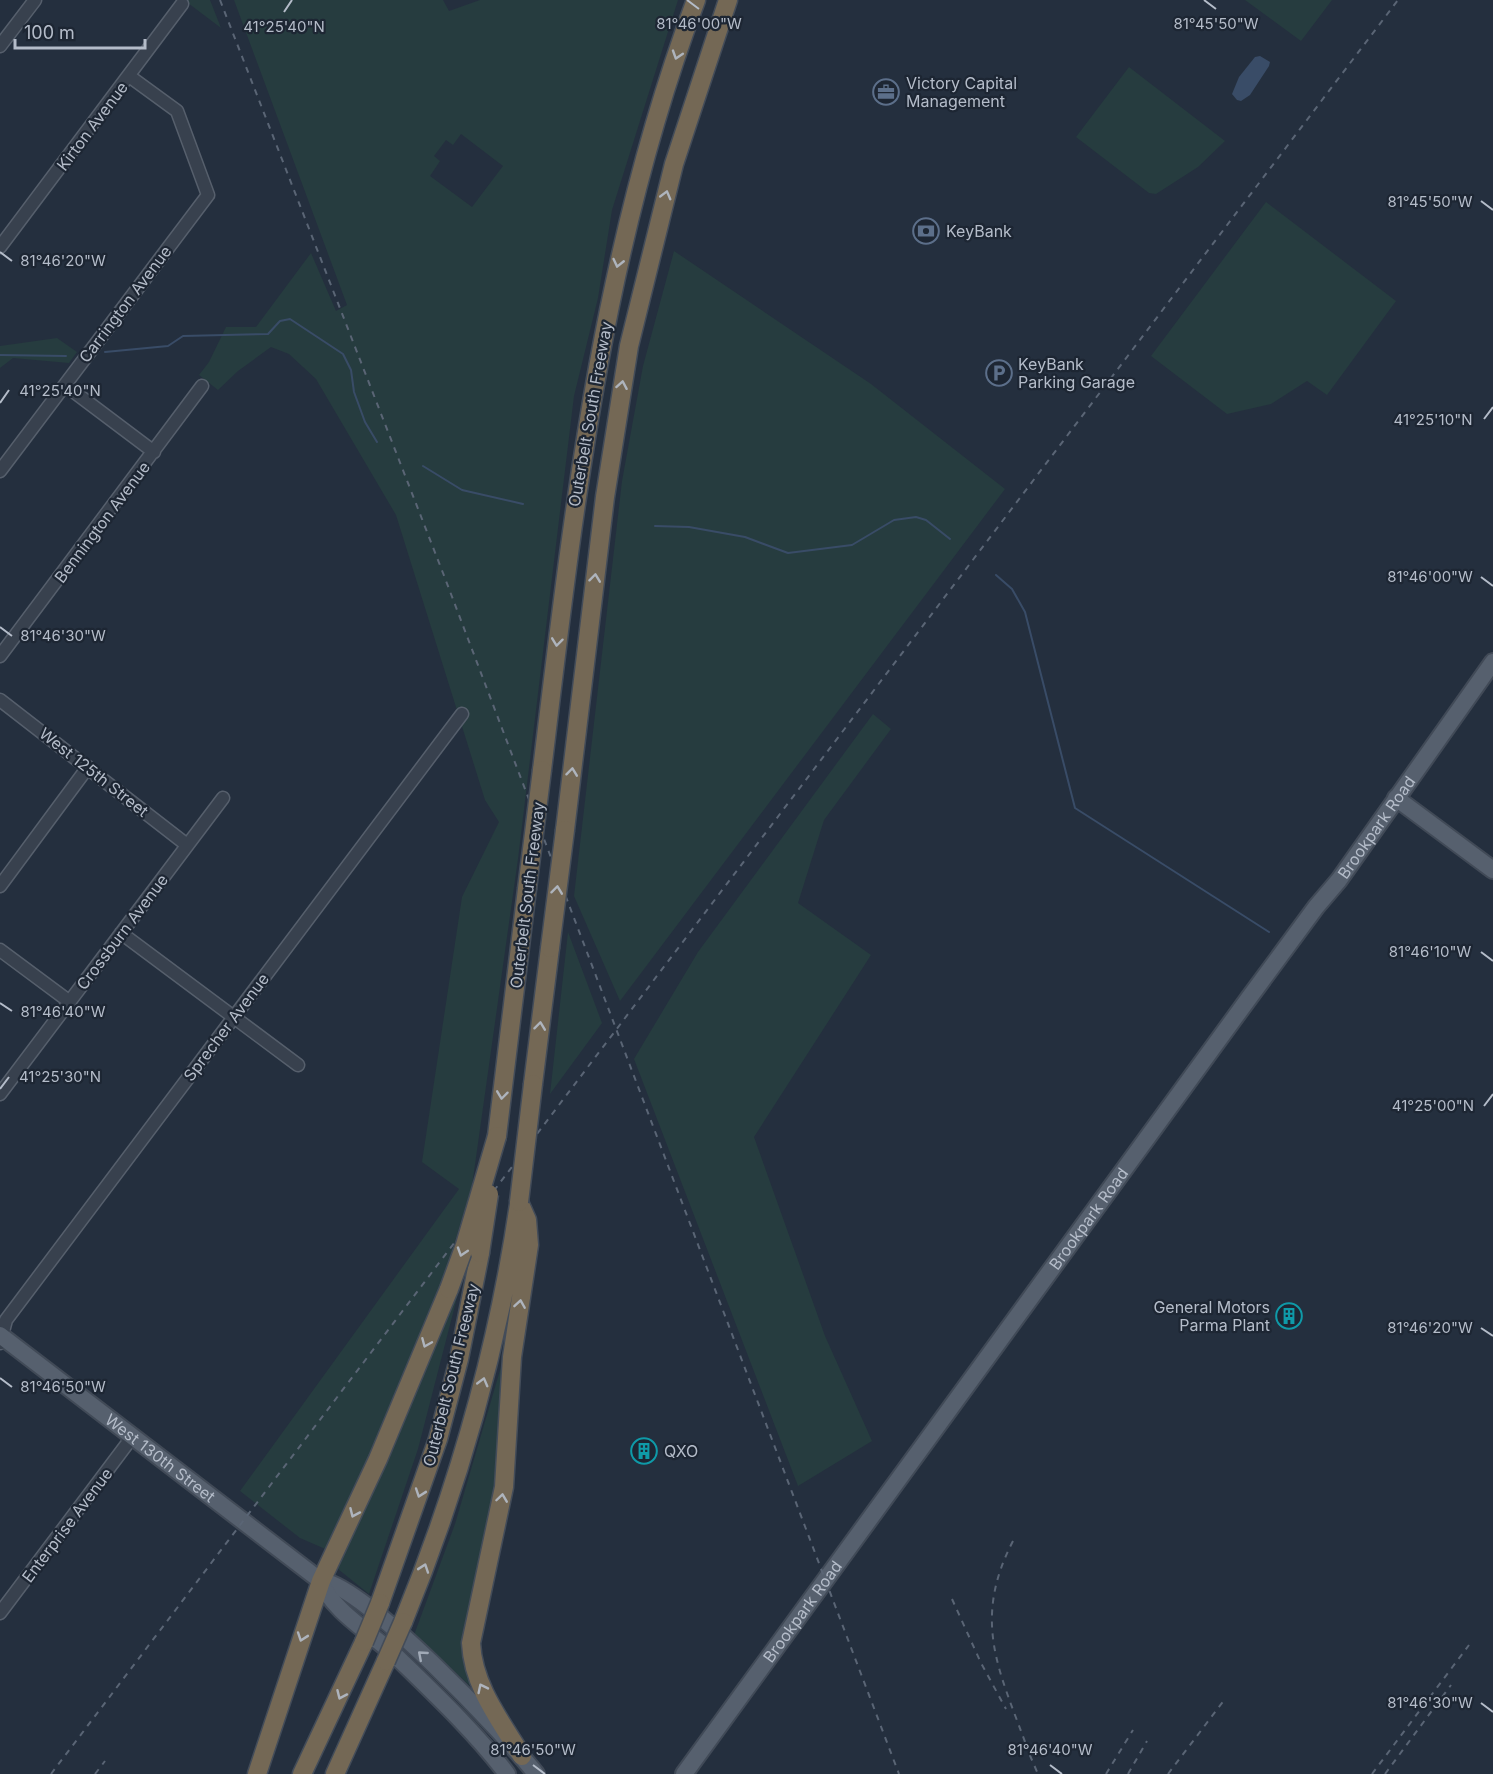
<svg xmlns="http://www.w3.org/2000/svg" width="1493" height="1774" font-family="Inter,sans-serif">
	<rect width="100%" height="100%" fill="#242f3e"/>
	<path fill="#263c3f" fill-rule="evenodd" d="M 184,0 L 210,0 L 221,28 Z
		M 234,0 L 443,0 L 449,11 L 480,0 L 678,0 L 612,210 L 598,298 L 574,396 L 518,859 L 472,1186 L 441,1287 L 330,1551 L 300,1538 L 240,1491 L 459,1189 L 422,1162 L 462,897 L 499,822 L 485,800 L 396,515 L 316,379 L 289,354 L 271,347 L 238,371 L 218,390 L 199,375 L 209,362 L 226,327 L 256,327 L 311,253 L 336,311 L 347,305 ZM 461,134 L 503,166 L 472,207 L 430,176 L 440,161 L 434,156 L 446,140 L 453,145 Z
		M 1245,0 L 1332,0 L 1301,41 Z
		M 1129,67 L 1225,141 L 1198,167 L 1156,194 L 1149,193 L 1076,137 Z
		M 1266,202 L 1396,301 L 1327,395 L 1307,381 L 1271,404 L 1227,414 L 1151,356 Z
		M 674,251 L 871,384 L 1005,489 L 620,1001 L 574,896 L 622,481 L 643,366 Z
		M 57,338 L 77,352 L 69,363 L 13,358 L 0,368 L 0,346 Z
		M 873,714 L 891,729 L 824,820 L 798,903 L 871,955 L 754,1137 L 825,1336 L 872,1441 L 798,1486 L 634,1059 L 698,952 Z
		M 568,932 L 602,1023 L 550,1094 Z
		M 460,1286 L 418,1449 L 369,1594 L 338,1569 L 452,1292 Z
		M 503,1360 L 507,1360 L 501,1463 L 469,1623 L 479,1694 L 414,1635 L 455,1524 Z"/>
	<path fill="#394c67" d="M 1260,56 L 1270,62 L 1269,66 L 1250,95 L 1241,101 L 1237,100 L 1232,94 L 1239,77 L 1255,57 Z"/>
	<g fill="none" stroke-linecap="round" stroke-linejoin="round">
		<path stroke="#394c67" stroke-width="2" d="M 105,352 L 168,346 L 183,336 L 268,334 L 280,321 L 290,319 L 343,354 L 351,370 L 354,392 L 365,422 L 377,442
			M 0,355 L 66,356
			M 423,466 L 462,490 L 523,504
			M 655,526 L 689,527 L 745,537 L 788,553 L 852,545 L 894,520 L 916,517 L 926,520 L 950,539
			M 996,575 L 1012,589 L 1025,612 L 1075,808 L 1269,932"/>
		<g stroke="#565f6c" stroke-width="15">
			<path id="minor" d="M 0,46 L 35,0
				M 0,247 L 182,4
				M 65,385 L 154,452
				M 0,471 L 208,195 L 177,111 L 129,76
				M 0,656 L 202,386
				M 0,700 L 187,845
				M 0,886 L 88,767
				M 121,933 L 298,1065
				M 0,950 L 70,1002
				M 0,1094 L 223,798
				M 0,1343 L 6,1320 L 462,714
				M 0,1613 L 133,1436"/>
		</g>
		<g stroke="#414a57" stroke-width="20">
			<g id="major">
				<path d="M 1396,798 L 1493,870"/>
				<path id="s1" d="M 0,1335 L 321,1581 C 363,1584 507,1736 536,1774"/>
				<path d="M 321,1581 C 330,1610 377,1637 399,1659 C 436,1695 476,1733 507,1774"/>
				<path id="s2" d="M 684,1774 L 1249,998 L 1316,907 L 1339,880 L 1493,662"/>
			</g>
		</g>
		<g stroke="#434c59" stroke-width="21">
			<path id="highway" d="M 542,770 C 574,506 602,251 696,0
				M 565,830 L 605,497 L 629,346 L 674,164 L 728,0
				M 533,1084 L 550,948
				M 497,1136 L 527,889
				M 519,1202 L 527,1220 L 529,1245 L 512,1357 L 504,1487 L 471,1643 C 473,1686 500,1720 522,1756
				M 380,1603 L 438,1439 L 459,1359 L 480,1253
				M 403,1622 C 458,1488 498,1347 519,1204
				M 257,1774 L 321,1581 L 378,1459 L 449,1289
				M 302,1774 L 364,1642
				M 335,1774 L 386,1661"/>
		</g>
		<use href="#minor" stroke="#38414e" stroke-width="12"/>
		<use href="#major" stroke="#56606e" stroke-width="16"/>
		<use href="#highway" stroke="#746855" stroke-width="18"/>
		<path stroke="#5a6575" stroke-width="2" stroke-dasharray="6 6" stroke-linecap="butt" d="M 220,0 L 443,573 L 899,1774
			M 1013,1541 C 971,1622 1000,1672 1028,1750
			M 952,1599 L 981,1663 L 1006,1709
			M 1025,1744 L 1038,1774
			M 51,1774 L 1398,0
			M 95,1774 L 105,1761
			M 1106,1774 L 1133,1730
			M 1128,1774 L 1147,1741
			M 1168,1774 L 1225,1699
			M 1372,1774 L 1469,1645
			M 1385,1774 L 1451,1685"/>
		<g stroke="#434c59" stroke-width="21" stroke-linecap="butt">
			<path id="highway-bridge" d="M 527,889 L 542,770
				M 550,948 L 565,830
				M 519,1202 L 533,1084
				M 480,1253 L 489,1194
				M 449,1289 L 465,1245 L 497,1136
				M 364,1642 L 380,1603
				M 386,1661 L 403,1622"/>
		</g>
		<use href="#highway-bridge" stroke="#746855" stroke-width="18"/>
	</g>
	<defs><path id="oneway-chevron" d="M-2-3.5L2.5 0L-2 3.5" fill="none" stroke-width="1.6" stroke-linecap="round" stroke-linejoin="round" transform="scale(1.5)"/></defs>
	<g stroke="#aeb4bd">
		<use href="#oneway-chevron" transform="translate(677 55) rotate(108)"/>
		<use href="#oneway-chevron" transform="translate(666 195) rotate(-75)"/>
		<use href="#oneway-chevron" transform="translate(618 263) rotate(103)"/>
		<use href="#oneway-chevron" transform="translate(622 385) rotate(-80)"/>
		<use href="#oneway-chevron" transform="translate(595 578) rotate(-83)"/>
		<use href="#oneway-chevron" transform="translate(557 642) rotate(97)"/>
		<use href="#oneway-chevron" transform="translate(572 772) rotate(-83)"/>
		<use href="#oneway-chevron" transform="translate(557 890) rotate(-83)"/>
		<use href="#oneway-chevron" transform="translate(540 1026) rotate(-83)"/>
		<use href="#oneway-chevron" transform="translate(502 1095) rotate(97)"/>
		<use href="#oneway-chevron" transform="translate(462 1252) rotate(108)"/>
		<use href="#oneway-chevron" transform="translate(520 1304) rotate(-81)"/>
		<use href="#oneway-chevron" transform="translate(426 1343) rotate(113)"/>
		<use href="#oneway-chevron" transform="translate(483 1382) rotate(-75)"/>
		<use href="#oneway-chevron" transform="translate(420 1493) rotate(109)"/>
		<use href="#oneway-chevron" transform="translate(502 1498) rotate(-82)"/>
		<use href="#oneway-chevron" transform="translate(354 1513) rotate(114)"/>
		<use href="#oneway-chevron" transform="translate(424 1568) rotate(-71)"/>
		<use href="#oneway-chevron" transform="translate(302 1637) rotate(109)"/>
		<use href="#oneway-chevron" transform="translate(482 1688) rotate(-116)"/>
		<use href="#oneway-chevron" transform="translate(341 1695) rotate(114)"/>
	</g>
	<use stroke="#a1aab7" href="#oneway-chevron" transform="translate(422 1655) rotate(-139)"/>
	<path fill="none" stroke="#b4bcc9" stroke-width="2" d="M 687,0 L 699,9M 1204,0 L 1216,9M 284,12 L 292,0M 1481,201 L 1493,210M 0,252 L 12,261M 0,403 L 9,390M 1484,419 L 1493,407M 1481,577 L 1493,586M 0,627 L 12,636M 1481,952 L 1493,961M 0,1003 L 12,1011M 0,1089 L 9,1077M 1484,1106 L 1493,1094M 1481,1328 L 1493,1336M 0,1378 L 12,1387M 1481,1703 L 1493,1712M 533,1765 L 545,1774M 1050,1765 L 1062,1774"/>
	<defs>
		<g id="office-ring" transform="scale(1.35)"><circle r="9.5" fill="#1d2633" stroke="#5c6f8a" stroke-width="1.5"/><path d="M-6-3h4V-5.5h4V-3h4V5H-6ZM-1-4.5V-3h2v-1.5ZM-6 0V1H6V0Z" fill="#5c6f8a"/></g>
		<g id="bank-ring" transform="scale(1.35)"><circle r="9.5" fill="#1d2633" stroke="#5c6f8a" stroke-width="1.5"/><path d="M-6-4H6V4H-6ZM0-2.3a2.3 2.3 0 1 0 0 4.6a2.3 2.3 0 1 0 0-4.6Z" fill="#5c6f8a"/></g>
		<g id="parking-ring" transform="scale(1.35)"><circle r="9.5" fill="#1d2633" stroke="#5c6f8a" stroke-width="1.5"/><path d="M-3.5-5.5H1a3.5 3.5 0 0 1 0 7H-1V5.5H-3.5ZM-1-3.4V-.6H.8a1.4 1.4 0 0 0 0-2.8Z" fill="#5c6f8a"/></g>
		<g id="building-ring" transform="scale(1.35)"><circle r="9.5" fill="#1d2633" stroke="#0f9aa8" stroke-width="1.5"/><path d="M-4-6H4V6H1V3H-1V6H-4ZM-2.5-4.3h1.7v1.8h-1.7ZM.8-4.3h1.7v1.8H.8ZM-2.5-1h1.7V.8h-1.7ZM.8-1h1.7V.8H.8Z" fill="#0f9aa8"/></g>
	</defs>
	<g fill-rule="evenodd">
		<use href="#office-ring" x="886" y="92"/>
		<use href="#bank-ring" x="926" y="231"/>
		<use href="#parking-ring" x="999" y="373"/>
		<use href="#building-ring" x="1289" y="1316"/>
		<use href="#building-ring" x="644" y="1451"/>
	</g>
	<g text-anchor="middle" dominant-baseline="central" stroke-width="4.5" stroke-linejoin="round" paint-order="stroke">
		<g font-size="16" fill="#b4bcc9" stroke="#1d2633" text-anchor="start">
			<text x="906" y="83">Victory Capital<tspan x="906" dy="18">Management</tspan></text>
			<text x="946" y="231">KeyBank</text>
			<text x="1018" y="364">KeyBank<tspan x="1018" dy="18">Parking Garage</tspan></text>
			<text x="1270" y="1307" text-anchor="end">General Motors<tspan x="1270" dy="18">Parma Plant</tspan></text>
			<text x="664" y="1451">QXO</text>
		</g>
		<g font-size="16" fill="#b4bcc9" stroke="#1d2633">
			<text transform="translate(92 126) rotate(-53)">Kirton Avenue</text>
			<text transform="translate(125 304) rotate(-53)">Carrington Avenue</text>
			<text transform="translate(590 414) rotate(-80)">Outerbelt South Freeway</text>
			<text transform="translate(102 522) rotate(-53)">Bennington Avenue</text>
			<text transform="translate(94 772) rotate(38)">West 125th Street</text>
			<text stroke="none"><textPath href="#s2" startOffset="1173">Brookpark Road</textPath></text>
			<text transform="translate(527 895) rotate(-83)">Outerbelt South Freeway</text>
			<text transform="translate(122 932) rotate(-53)">Crossburn Avenue</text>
			<text transform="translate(226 1027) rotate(-53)">Sprecher Avenue</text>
			<text stroke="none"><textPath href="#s2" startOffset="687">Brookpark Road</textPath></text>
			<text transform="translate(451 1375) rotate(-76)">Outerbelt South Freeway</text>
			<text stroke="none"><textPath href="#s1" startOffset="202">West 130th Street</textPath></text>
			<text transform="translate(67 1525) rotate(-53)">Enterprise Avenue</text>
			<text stroke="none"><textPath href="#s2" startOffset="201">Brookpark Road</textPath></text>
		</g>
	</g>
	<g font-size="15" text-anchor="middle" fill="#b4bcc9" stroke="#1d2633" stroke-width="4.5" stroke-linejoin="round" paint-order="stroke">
		<text x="699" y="29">81°46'00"W</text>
		<text x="1216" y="29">81°45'50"W</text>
		<text x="284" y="32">41°25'40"N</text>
		<text x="1430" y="207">81°45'50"W</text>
		<text x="63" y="266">81°46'20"W</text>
		<text x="60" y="396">41°25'40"N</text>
		<text x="1433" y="425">41°25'10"N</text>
		<text x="1430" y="582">81°46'00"W</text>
		<text x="63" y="641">81°46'30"W</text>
		<text x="1430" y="957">81°46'10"W</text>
		<text x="63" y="1017">81°46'40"W</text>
		<text x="60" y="1082">41°25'30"N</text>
		<text x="1433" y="1111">41°25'00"N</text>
		<text x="1430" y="1333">81°46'20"W</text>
		<text x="63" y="1392">81°46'50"W</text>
		<text x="1430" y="1708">81°46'30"W</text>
		<text x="533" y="1755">81°46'50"W</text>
		<text x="1050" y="1755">81°46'40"W</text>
	</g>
	<path d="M15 39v9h130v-9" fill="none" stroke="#b4bcc9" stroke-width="3"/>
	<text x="24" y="39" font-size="18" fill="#b4bcc9" stroke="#1d2633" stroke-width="4.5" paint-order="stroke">100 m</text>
</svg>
